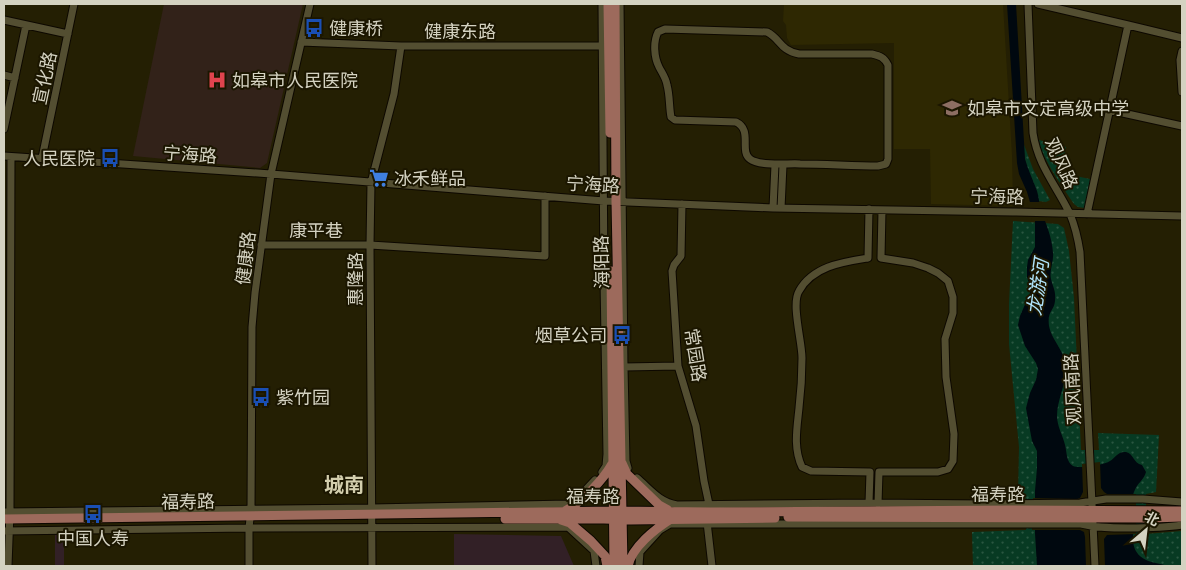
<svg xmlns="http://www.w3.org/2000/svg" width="1186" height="570" font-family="'Exo 2','Noto Sans SC',sans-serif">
	<defs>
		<pattern id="park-dots" width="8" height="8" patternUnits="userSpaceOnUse" patternTransform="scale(1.25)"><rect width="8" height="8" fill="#073a23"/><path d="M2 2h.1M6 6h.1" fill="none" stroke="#2a5641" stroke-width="1.8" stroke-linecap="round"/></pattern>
	</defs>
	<rect width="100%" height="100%" fill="#241f03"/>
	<path fill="#322026" d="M 454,534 L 561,536 L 574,566 L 454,566 Z
		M 55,535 L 64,535 L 64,566 L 55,566 Z"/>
	<path fill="#2e2802" d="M 784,4 L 1003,4 L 1012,155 L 1013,201 L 1012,206 L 931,204 L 930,149 L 894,149 L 894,43 L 791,45 L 787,38 L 786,25 L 783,21 Z"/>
	<path fill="#322219" d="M 164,4 L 303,4 L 267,163 L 260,168 L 133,156 Z"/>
	<path fill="url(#park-dots)" d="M 1039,140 L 1066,147 L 1061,173 L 1090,179 L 1085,208 L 1078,207 L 1074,204 C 1063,187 1042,159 1039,140 Z
		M 1023,142 L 1033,169 L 1050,200 L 1046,202 L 1038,201 C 1037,191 1033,183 1029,174 C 1025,164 1024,153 1023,142 Z
		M 1013,221 L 1058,224 L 1064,228 L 1069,251 L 1074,298 L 1081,450 L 1099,450 L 1098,433 L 1159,435 L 1156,492 L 1146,494 L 1146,534 L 1182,531 L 1182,566 L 973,566 L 972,532 L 1026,530 L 1027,499 L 1018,496 L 1019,447 L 1009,344 L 1009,304 Z"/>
	<path fill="#00080f" d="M 1007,4 L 1016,4 L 1025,159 C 1028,170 1033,180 1037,191 C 1039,197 1039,204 1041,210 C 1046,224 1052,237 1053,253 C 1054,261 1049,271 1051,279 C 1053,288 1056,290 1055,301 C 1054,311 1047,311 1049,326 C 1052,342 1068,354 1066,371 C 1065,386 1057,401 1057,416 C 1057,426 1063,436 1065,445 C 1067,452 1066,462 1073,466 C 1079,469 1104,465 1110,461 C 1115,458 1118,451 1126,452 C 1134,454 1133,463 1142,465 L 1146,472 C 1144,480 1137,483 1134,492 C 1131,500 1133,511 1134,519 C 1134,526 1133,533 1133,539 C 1133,561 1154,563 1171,566 L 1037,566 L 1035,533 L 1035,491 L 1037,468 L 1037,451 L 1032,441 L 1026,408 L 1030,393 L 1036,380 L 1038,369 L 1036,363 L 1025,346 L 1018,325 L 1020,316 L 1030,293 L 1030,286 L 1027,277 L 1027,267 L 1028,260 L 1035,247 L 1035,219 L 1027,192 L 1019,174 L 1017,163 Z"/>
	<path fill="#241f03" d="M 1027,202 L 1041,202 L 1048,221 L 1032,221 Z
		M 1100,462 L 1101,488 L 1104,492 L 1107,494 L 1136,494 L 1136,534 L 1107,535 L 1104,539 L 1105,566 L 1086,566 L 1085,537 L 1084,532 L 1080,530 L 1032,530 L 1033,498 L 1077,499 L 1080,498 L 1083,492 L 1082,464 Z"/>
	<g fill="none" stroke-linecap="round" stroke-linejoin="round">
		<g stroke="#0d0800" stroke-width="9">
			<path id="minor" d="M 602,4 L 604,280 L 607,454 L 606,466 L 602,472
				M 620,4 L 624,367 L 626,461 L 628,468
				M 1028,4 L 1033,133 C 1038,166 1056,185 1070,214 C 1075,226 1078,239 1080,252 L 1095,566
				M 1038,4 L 1128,25
				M 4,20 L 68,34
				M 665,29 L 767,32 C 781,39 779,50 799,54 L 872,54 C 880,56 884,57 888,65 L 888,159 L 886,164 L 878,166 C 852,166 826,164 800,164 C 789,163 760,167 750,159 C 739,151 753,130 736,122 L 675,120 L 671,117 C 669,107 670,96 667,85 C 666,78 662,73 659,67 C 654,57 653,42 658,32 Z
				M 301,42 L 401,46 L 607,46
				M 1182,51 L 1180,60 L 1182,92
				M 4,75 L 15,78
				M 1109,110 L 1182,126
				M 4,129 L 26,25
				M 4,156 L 271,174 L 604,201 L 773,208 L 1013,212 L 1182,216
				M 42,158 L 74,4
				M 682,204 L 681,256 L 674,265 L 672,271 L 678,366 L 696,426 L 704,481 L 710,509
				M 773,208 L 775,165
				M 781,208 L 783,165
				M 1087,214 L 1128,25 L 1182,38
				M 261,245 L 370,245 L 545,256 L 545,196
				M 624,367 L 678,366
				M 637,478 C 650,489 659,502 677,505 L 869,503 L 986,504 L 1080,503 L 1106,499 L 1143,499 L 1182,502
				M 869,503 L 870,472 L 811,471 L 802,467 C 793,448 797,428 799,408 C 801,391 802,375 802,358 C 802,341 791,304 799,291 C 813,266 843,262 868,258 L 869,209
				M 878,504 L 879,472 L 938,472 L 948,469 L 953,461 L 954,434 L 946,377 L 945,339 L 953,313 L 953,297 L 948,281 L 938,273 L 928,268 L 913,263 L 881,258 L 882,210
				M 4,512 L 372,508 L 568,504 L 579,497 L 595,480
				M 707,522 L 712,566
				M 4,531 L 249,528 L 568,527 L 594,551 L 596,566
				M 8,566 L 10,512 L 11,157
				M 249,566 L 249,528 L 251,509 L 252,327 L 255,293 L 271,174 L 310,4
				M 372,566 L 370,245 L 371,183 L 394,94 L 401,46
				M 639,566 L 640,552 L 660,530 L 670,524 L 1081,524 C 1097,528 1112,528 1128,528 C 1146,528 1164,528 1182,525"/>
		</g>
		<g stroke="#0d0800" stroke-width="11">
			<path id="major" d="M 608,4 L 610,133
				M 615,4 L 616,201 L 623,566
				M 611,271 L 614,566
				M 622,463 L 627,474 L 659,505 L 668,510
				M 565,511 C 582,502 603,480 612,464
				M 788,517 L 1151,518 L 1182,517
				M 4,519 L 614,511 L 710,512 L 1012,510 L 1182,511
				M 505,519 L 604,519 L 631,520 L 775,518
				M 561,520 L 570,523 L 591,541 L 605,556 L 607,566
				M 628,566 C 632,547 655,529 671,519"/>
		</g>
		<use href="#minor" stroke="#534e31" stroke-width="7"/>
		<use href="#major" stroke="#9d6a5c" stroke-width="9"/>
	</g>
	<defs>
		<g id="bus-bare" transform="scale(1.5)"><path d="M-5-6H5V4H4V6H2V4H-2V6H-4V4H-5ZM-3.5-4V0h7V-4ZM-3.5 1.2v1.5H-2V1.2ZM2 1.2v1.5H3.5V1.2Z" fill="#1a4fb4" stroke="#1b1600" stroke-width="2.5" paint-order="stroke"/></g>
		<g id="hospital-bare" transform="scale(1.5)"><path d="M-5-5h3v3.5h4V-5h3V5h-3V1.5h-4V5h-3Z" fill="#e0444e" stroke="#1b1600" stroke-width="2.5" paint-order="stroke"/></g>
		<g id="school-bare" transform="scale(1.5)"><path d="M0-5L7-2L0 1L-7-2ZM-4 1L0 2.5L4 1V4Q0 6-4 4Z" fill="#8d6e63" stroke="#1b1600" stroke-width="2.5" paint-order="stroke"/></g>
		<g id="supermarket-bare" transform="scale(1.5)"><path d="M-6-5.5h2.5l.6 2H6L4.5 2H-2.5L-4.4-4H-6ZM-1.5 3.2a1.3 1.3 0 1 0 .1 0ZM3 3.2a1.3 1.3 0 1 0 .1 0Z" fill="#3f7fe0" stroke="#1b1600" stroke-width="2.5" paint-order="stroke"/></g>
	</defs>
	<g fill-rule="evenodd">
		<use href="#bus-bare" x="314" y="28"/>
		<use href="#hospital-bare" x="217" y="80"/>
		<use href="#school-bare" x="952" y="108"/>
		<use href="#bus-bare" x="110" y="158"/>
		<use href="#supermarket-bare" x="379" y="178"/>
		<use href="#bus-bare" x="622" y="335"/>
		<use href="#bus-bare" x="261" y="397"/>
		<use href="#bus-bare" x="93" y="514"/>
	</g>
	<g text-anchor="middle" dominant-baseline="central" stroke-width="4" stroke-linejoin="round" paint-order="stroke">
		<g font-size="18" fill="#d4d2c1" stroke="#1b1600" text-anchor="start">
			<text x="329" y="28">健康桥</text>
			<text x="232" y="80">如皋市人民医院</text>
			<text x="967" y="108">如皋市文定高级中学</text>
			<text x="95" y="158" text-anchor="end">人民医院</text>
			<text x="394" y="178">冰禾鲜品</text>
			<text x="607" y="335" text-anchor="end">烟草公司</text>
			<text x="276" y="397">紫竹园</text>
			<text x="93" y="538" text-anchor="middle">中国人寿</text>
		</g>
		<g font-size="18" fill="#d4d2c1" stroke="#1b1600">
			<text x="460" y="31">健康东路</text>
			<text transform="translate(44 78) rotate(-78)">宣化路</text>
			<text transform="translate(190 154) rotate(4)">宁海路</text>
			<text transform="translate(1062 163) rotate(66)">观风路</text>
			<text transform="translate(593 184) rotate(3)">宁海路</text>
			<text transform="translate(997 196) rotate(1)">宁海路</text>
			<text x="316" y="230">康平巷</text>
			<text transform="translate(245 258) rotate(-83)">健康路</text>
			<text transform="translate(601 262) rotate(-91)">海阳路</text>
			<text transform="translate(355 279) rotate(-90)">惠隆路</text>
			<text transform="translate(696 355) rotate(81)">常园路</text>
			<text transform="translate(1072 389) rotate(-93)">观风南路</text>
			<text x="998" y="494">福寿路</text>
			<text x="593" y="496">福寿路</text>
			<text transform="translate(188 501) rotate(-1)">福寿路</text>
		</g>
		<g font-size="19" font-style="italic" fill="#b0e4fb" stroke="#1b1600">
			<text transform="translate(1037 287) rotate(-82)">龙游河</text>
		</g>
		<g font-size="20" font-weight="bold" fill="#d3cead" stroke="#1b1600">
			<text x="344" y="484">城南</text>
		</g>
	</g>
	<rect width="1186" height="570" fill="none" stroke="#d4d2c1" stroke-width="10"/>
	<g transform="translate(1146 530) rotate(28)" stroke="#1b1600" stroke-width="4" paint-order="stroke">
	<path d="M0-4L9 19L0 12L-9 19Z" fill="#d4d2c1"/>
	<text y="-8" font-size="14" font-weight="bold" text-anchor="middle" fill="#d4d2c1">北</text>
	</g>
</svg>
